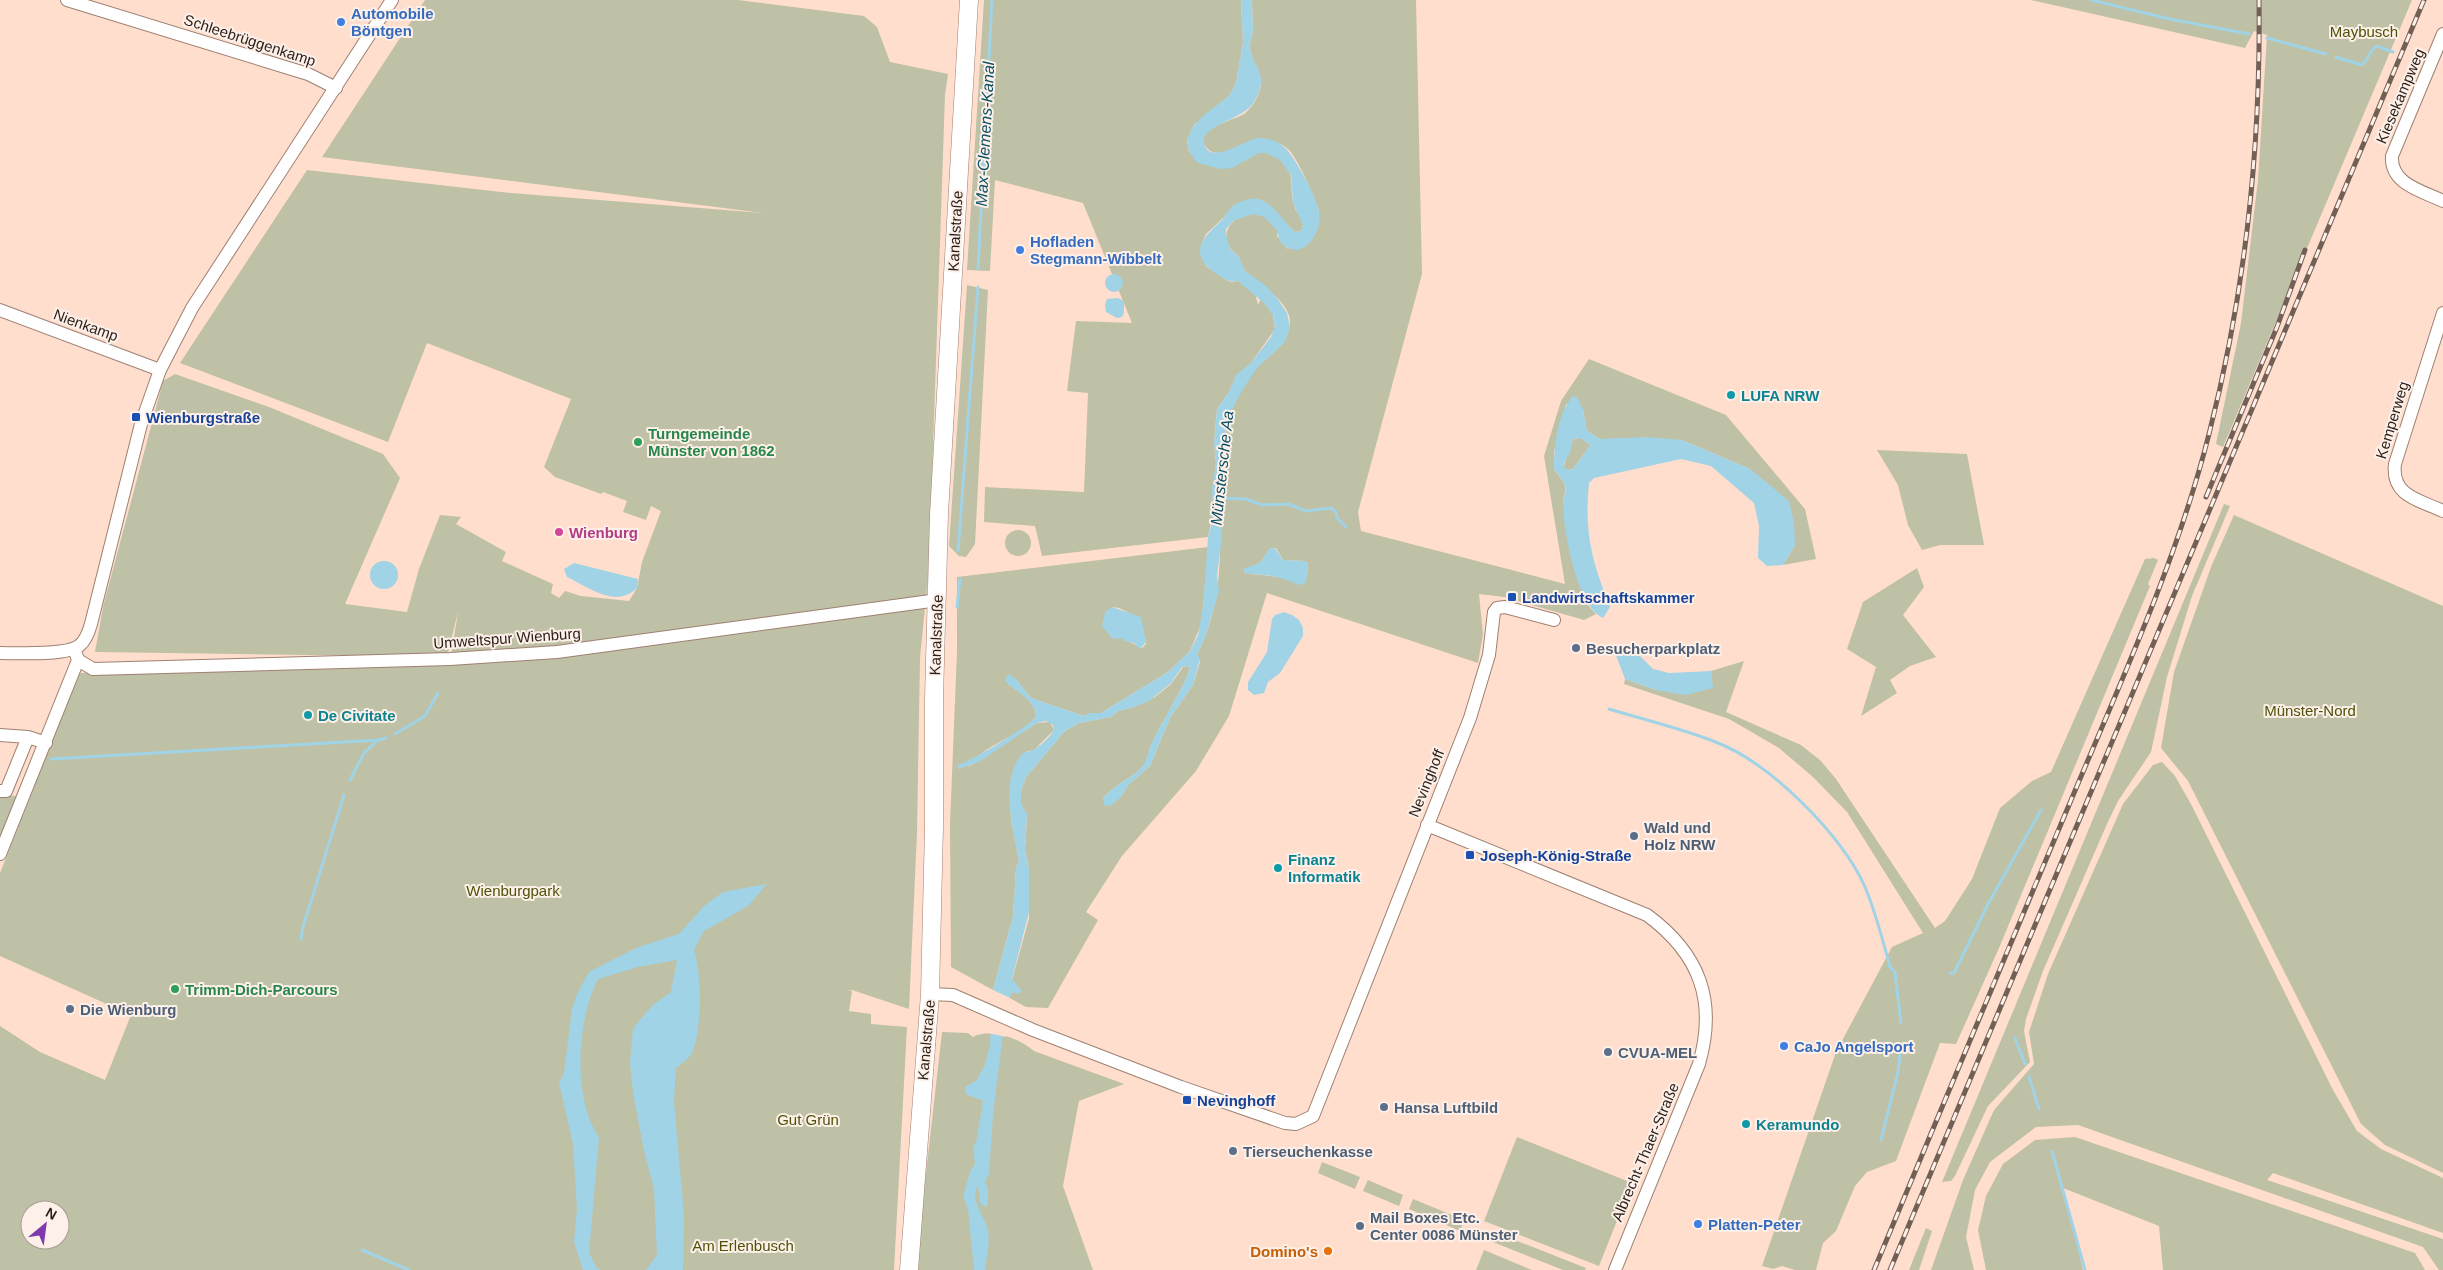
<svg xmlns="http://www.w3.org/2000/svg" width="2443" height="1270" font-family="Helvetica,sans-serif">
	<rect width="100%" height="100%" fill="#ffdecd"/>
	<path fill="#bec1a6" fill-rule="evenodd" d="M 425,0 L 738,0 L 864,16 L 877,27 L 890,62 L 948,74 L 945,95 L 929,567 L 920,658 L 917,833 L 909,1009 L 852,990 L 848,990 L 852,991 L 849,1011 L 871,1014 L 871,1024 L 907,1027 L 894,1270 L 0,1270 L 0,1026 L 40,1052 L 105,1080 L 131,1015 L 0,956 L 0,873 L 79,673 L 450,662 L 458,612 L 447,657 L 95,652 L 103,607 L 163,381 L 175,374 L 269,407 L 383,454 L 400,478 L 345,604 L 407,612 L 419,569 L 440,515 L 461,517 L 456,524 L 506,552 L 502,561 L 553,584 L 551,593 L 559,598 L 565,591 L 581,596 L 629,601 L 637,588 L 642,562 L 661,511 L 651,506 L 646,520 L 623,512 L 627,501 L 603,492 L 601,494 L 555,477 L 544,467 L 571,399 L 427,343 L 388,442 L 180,363 L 307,170 L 511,193 L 763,213 L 322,157 ZM 30,1210 L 60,1210 L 60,1240 L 30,1240 Z
		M 984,0 L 1241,0 L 1243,43 L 1236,83 L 1229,96 L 1194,125 L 1187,140 L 1189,152 L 1245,161 C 1250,155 1259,150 1266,153 C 1302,164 1286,186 1295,208 C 1297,214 1303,217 1303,225 L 1301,231 L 1295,232 L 1261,200 L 1251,199 L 1233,206 L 1224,217 L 1206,234 L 1201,245 L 1206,266 L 1226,280 L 1232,282 L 1238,281 L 1255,293 L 1258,305 L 1261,298 L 1273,315 L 1275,329 L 1251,363 L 1236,376 L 1229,392 L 1217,409 L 1214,443 L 1216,463 L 1212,504 L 1213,514 L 1208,537 L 1042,556 L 1035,526 L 984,522 L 985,487 L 1084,492 L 1088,393 L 1067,391 L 1076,321 L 1132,323 L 1083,203 L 995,180 L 990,271 L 967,270 Z
		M 1252,0 L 1416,0 L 1422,274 L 1358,512 L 1361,531 L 1565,584 L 1544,456 L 1561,401 L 1589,359 L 1726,415 L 1805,509 L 1816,559 L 1783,565 L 1795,545 L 1750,469 L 1682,440 L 1600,439 L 1587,431 L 1583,410 L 1566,404 L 1554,452 L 1554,470 C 1566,483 1567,485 1563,502 L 1588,605 L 1596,614 L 1584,620 L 1504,597 L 1479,594 L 1483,634 L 1478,663 L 1267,593 L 1229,716 L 1196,771 L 1122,856 L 1086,912 L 1098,920 L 1048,1008 L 1026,1007 L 1008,997 L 1013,992 L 1016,992 L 1012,980 L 1029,918 L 1029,870 L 1025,849 L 1027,817 L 1021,804 L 1021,791 L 1026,777 L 1065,731 L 1079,723 L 1111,717 L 1118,711 L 1134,707 L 1155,697 L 1171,684 L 1183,667 L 1188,666 L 1190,669 C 1180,695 1163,719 1151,745 C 1148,752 1148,761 1142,767 C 1131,779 1115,784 1103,798 L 1120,798 L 1128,785 L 1150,766 L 1170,718 L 1193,685 L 1200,662 L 1197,654 C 1218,615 1221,569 1220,526 C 1220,521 1223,517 1223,512 C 1224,506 1220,499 1221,493 C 1222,483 1226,474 1227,464 C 1228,448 1224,433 1228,418 C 1233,400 1246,380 1258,366 C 1272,352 1289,345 1290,322 C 1290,301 1259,284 1246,272 C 1241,267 1241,261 1238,256 C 1235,253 1232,251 1230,248 C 1217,228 1242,207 1262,215 C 1268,218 1273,225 1278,231 L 1277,236 L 1288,249 L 1319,210 C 1313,195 1299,160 1288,149 C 1260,124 1222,168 1206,147 C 1192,129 1235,120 1244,114 C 1247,112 1251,107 1254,103 C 1272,73 1250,67 1250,45 C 1250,40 1253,36 1253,30 C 1253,20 1252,10 1252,0 ZM 1276,548 L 1283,560 L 1305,561 L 1308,563 L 1307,576 C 1283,581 1269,574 1246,574 L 1244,569 L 1260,563 L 1269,549 Z
		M 2031,0 L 2412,0 L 2223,447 L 2216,444 L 2241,323 L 2258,180 L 2267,35 L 2254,31 L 2245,48 Z
		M 967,285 L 988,290 L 975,544 L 966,557 L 959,556 L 949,546 Z
		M 1580,438 L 1589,444 L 1589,447 L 1573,469 L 1568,470 L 1564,468 C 1564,463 1571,443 1574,439 Z
		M 1877,450 L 1967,454 L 1984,545 L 1940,545 L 1922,550 L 1908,525 L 1898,485 Z
		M 2224,504 L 2230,506 L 2192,596 L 2167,677 L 2151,752 L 2118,801 L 2107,824 L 2043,971 L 2026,1019 L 2024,1031 L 2030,1062 L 1988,1106 L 1955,1176 L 1951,1181 L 1942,1182 Z
		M 2234,515 L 2443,606 L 2443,1173 L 2385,1145 L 2361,1124 L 2188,781 L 2161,748 L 2174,672 L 2211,567 Z
		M1005 543a13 13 0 1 1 26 0a13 13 0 1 1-26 0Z
		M 1208,547 L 1202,622 L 1190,651 L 1168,672 L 1101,713 L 1090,713 L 1084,716 L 1031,698 L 1016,679 L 1008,684 C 1018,691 1037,703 1036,717 C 1017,739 985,743 968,767 L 1037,723 L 1050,722 L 1054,730 L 1034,750 L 1025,752 C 1000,790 1012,820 1019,862 L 1016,868 L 1013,916 L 993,990 L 951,967 L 950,824 L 957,651 L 957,577 ZM 1112,607 L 1119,608 L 1141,619 L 1146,644 L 1142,648 L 1122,638 L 1111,637 L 1107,631 Z
		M 2154,558 L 2158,560 L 2148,584 L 2150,586 L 1999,948 L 1956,1044 L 1940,1043 L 1896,1161 L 1867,1172 L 1855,1186 L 1836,1231 L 1823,1243 L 1816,1270 L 1795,1270 L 1782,1266 L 1773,1269 L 1762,1266 L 1836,1052 L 1892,947 L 1923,933 L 1847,812 L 1813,777 L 1779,748 L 1729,719 L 1624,684 L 1625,679 L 1656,690 L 1712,688 L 1711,671 L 1744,661 L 1726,712 L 1801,745 L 1821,761 L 1836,779 L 1935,928 L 1945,921 L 1972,879 L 2000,808 L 2032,781 L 2051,772 L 2145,559 Z
		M 1917,568 L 1924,587 L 1903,615 L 1936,657 L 1910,666 L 1890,680 L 1897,693 L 1861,716 L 1876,667 L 1847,649 L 1863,602 Z
		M 2162,762 L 2175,776 L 2192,806 L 2333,1090 L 2357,1131 L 2381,1149 L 2443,1178 L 2443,1233 L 2273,1173 L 2267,1180 L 2443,1239 L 2443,1270 L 2439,1270 L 2423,1247 L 2078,1125 L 2036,1127 L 1990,1162 L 1975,1190 L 1966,1237 L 1974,1270 L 1931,1270 L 1963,1180 L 1994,1110 L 2034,1064 L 2029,1032 L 2048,974 L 2123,804 L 2153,765 Z
		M 0,795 L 17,796 L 0,838 Z
		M 942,1032 L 968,1033 L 973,1037 C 991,1027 1020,1039 1034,1051 L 1124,1084 L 1079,1101 L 1063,1186 L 1093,1270 L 915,1270 Z
		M 1517,1137 L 1632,1183 L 1599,1266 L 1484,1221 Z
		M 2075,1137 L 2415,1253 L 2425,1270 L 2163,1270 L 2159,1226 L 2063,1188 L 2083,1270 L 1986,1270 L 1978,1230 L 1986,1196 L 2003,1164 L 2035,1140 Z
		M 1322,1162 L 1360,1177 L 1355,1189 L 1318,1173 Z
		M 1368,1180 L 1403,1195 L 1399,1206 L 1363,1191 Z
		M 1413,1199 L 1464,1220 L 1460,1231 L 1409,1209 Z
		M 1926,1228 L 1932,1231 L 1919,1270 L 1909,1270 Z
		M 1492,1231 L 1586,1268 L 1585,1270 L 1563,1270 L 1488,1240 Z
		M 1484,1250 L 1532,1270 L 1476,1270 Z"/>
	<path fill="#a0d3e6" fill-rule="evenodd" d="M 1241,0 L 1252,0 C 1252,10 1253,20 1253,30 C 1253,35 1250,40 1250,45 C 1250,68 1272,71 1254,102 C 1244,120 1200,125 1204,143 C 1209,167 1246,139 1258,138 C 1267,138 1276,140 1283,146 C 1293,153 1317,198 1319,211 C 1322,227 1312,248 1296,250 C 1285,249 1277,242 1278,231 L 1264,217 L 1253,214 L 1233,221 L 1226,229 L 1226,234 L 1230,249 L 1239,257 L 1245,271 L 1265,285 L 1277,298 L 1287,313 L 1290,327 L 1285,342 L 1257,368 L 1243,389 L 1229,415 L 1226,430 L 1227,467 L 1221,495 L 1223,510 L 1220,524 L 1222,536 L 1217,576 L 1219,591 L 1205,638 L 1197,654 L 1200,659 L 1193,685 L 1170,718 L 1150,766 L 1128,785 L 1120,798 L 1110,806 L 1104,805 L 1103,798 C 1115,784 1131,779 1142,767 C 1147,761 1148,752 1151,745 C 1163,719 1180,695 1190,669 L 1188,666 L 1182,667 L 1171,683 L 1149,701 L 1134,707 L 1118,711 L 1111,717 L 1079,723 L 1065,731 L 1026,777 L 1021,791 L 1021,804 L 1027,814 L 1025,849 L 1029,870 L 1029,912 L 1012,979 L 1022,991 L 1018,994 L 1013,992 L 1007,1000 L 993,1115 L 989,1174 L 985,1181 L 988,1189 L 988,1204 L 985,1207 L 980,1203 L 978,1185 C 969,1200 985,1216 988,1230 C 990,1243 987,1257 985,1270 L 974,1270 L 968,1209 L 963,1197 L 970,1172 L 975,1164 L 973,1147 L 976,1143 L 983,1101 L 966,1094 L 965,1087 L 976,1081 L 985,1065 L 990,1044 L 993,990 L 1013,916 L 1016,868 L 1019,862 C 1014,830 999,784 1021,755 C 1025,751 1030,752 1035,749 C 1042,744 1050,737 1054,730 L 1053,725 L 1046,721 L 1037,723 L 979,762 L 958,769 L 958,765 C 973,760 1026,728 1036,717 C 1037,701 1015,691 1005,681 L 1008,674 L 1016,679 L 1031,698 L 1084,716 L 1090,713 L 1101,713 L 1168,672 L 1190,651 L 1198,635 L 1203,607 L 1208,537 L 1212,522 L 1212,489 L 1216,463 L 1214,443 L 1217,409 L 1229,392 L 1236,375 L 1251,363 L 1271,337 L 1275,327 L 1273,315 L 1265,304 L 1238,281 C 1229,283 1223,278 1215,273 C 1188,253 1202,238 1221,221 C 1225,217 1226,213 1230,209 C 1235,203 1251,197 1258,199 C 1274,203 1283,222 1295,232 L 1301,231 L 1303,225 L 1293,203 L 1291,175 L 1280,160 L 1266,153 L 1259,153 L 1232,168 L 1220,169 L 1198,163 L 1189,152 L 1187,140 L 1192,128 L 1204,115 L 1229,96 L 1236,83 L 1243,43 Z
		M1105 283a9 9 0 1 1 18 0a9 9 0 1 1-18 0Z
		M 1118,298 L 1124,301 L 1124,313 L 1122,317 L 1117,318 L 1106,312 L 1105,305 L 1107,299 Z
		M 1573,396 L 1577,397 L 1583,410 L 1587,431 L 1600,439 L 1646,437 L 1682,440 L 1750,469 L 1789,501 L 1794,523 L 1795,545 L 1783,565 L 1767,566 L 1758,558 L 1759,526 L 1754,503 L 1711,466 L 1681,459 L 1594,478 L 1589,483 C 1584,533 1592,561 1610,607 L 1603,618 C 1576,604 1564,533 1563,504 C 1563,498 1567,492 1565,486 C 1563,479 1559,475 1554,470 C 1554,447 1557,414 1573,396 ZM 1580,438 L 1589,444 L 1589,447 L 1573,469 L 1568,470 L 1564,467 C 1564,459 1568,458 1570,452 C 1572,447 1570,444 1574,439 Z
		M 1275,548 L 1283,560 L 1305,561 L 1308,563 L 1306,583 L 1298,585 C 1283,576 1263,574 1246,574 L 1243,569 L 1260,563 L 1269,549 Z
		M370 575a14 14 0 1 1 28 0a14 14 0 1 1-28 0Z
		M 574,563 L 638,579 L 637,588 C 616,609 588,587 567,577 L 564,569 Z
		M 1112,607 L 1141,617 L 1146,642 L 1140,649 L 1134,643 L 1125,641 L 1122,638 L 1113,639 L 1102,626 L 1105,612 Z
		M 1284,612 L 1292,615 L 1299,620 L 1303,628 L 1303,636 L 1280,673 L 1268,682 L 1264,693 L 1254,695 L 1248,690 L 1248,682 L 1267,652 L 1272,619 L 1275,615 Z
		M 1630,646 L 1653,669 L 1669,673 L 1711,671 L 1713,688 L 1685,695 L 1656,690 L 1625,679 L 1614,650 Z
		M 767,884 L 748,906 L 704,931 L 694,950 C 702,975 702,1026 693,1051 C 690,1058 681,1064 676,1068 L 674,1102 L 684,1215 L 683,1270 L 646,1270 L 657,1255 L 654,1189 L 644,1151 L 633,1092 L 630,1063 L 633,1028 L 653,1005 L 671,992 L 677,960 L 638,967 L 598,979 C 577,1019 572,1099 599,1137 L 589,1253 L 597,1268 L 601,1270 L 583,1270 L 574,1242 L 577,1209 L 573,1144 L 559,1083 L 564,1073 L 572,1009 L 577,994 L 589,972 L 636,948 L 679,934 L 704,906 L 723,892 Z"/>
	<path fill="#ffdecd" d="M 991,989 L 1010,998 L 1006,1037 L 988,1033 Z"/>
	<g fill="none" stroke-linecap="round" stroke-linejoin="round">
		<path stroke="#a0d3e6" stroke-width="3" d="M 2091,0 L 2170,19 L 2249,34
			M 2267,38 L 2326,54
			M 2336,57 L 2362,65 C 2369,59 2369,50 2377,46 L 2393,52
			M 978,269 L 992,0
			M 1219,498 L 1246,499 L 1262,505 L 1288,504 L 1306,511 L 1331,508 L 1336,512 L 1337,518 L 1346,527
			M 958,551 L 978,287
			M 957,607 L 960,579
			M 1609,709 C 1645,720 1684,729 1718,743 C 1771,764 1843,836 1865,887 C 1876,913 1883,941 1890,967 L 1895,972 L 1901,1023
			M 395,734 L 425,716 L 438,693
			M 51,759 L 379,740 L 386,738
			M 350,780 L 364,753 L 378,740
			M 301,939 L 303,927 L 344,795
			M 1950,973 L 1954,973 L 1988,904 L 2041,810
			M 2015,1038 L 2025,1064
			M 2029,1077 L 2039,1109
			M 1881,1140 L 1898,1072 L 1901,1045
			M 2052,1151 L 2085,1270
			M 362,1250 L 409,1270"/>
		<g stroke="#9e8071" stroke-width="14">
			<path id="minor" d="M 67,0 L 308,74 L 336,88
				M 2443,34 L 2392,156 C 2390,184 2422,191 2443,201
				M 0,310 L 160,370
				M 2443,313 L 2395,464 C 2391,496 2419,500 2443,511
				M 0,653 C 18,653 68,656 80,645 C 86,640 89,631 91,624 L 141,424 L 160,370 L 192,308 L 392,0
				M 78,660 L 93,669 L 450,659 L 557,652 L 938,600
				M 0,735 L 28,737 L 46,743
				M 0,791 L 6,791 L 28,737
				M 1427,825 L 1647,915 C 1700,954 1717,1001 1699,1064 L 1615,1270
				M 0,854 L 78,660 L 76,654
				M 930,994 L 953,995 L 1033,1030 L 1181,1087 L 1285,1123 L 1296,1124 L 1313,1116 L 1470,718 L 1489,655 L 1494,612 L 1497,608 L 1505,607 L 1554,620"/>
		</g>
		<g stroke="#9e8071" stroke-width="19">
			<path id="secondary" d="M 909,1270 L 930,994 L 934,827 L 934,698 L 939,514 L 969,0"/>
		</g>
		<use href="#minor" stroke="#fff" stroke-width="12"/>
		<use href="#secondary" stroke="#fff" stroke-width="18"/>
		<g stroke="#725f55" stroke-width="5">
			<path id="rail" d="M 2206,497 L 2277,327 L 2305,250
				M 1874,1270 C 1939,1115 2003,960 2069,805 C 2120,683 2177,561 2209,434 C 2245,293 2261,145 2259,0
				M 1890,1270 L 2424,0"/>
		</g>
		<use href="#rail" stroke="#fdf0e9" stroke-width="3" stroke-dasharray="9" stroke-linecap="butt"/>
	</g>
	<g fill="#3f7fe0" stroke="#fdf0e9" stroke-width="2">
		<circle cx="341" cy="22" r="5"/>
		<circle cx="1020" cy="250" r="5"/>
		<circle cx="1784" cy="1046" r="5"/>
		<circle cx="1698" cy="1224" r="5"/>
	</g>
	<g fill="#0f9aa8" stroke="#fdf0e9" stroke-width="2">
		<circle cx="1731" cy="395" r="5"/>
		<circle cx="308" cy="715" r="5"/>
		<circle cx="1278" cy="868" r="5"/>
		<circle cx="1746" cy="1124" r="5"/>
	</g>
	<g fill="#1a4fb4" stroke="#fdf0e9" stroke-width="2">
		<rect x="131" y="412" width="10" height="10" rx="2.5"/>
		<rect x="1507" y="592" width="10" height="10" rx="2.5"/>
		<rect x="1465" y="850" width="10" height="10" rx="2.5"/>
		<rect x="1182" y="1095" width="10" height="10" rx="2.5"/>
	</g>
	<g fill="#2e9e5b" stroke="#fdf0e9" stroke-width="2">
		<circle cx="638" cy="442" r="5"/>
		<circle cx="175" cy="989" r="5"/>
	</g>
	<circle fill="#d1479c" stroke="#fdf0e9" stroke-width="2" cx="559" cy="532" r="5"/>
	<g fill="#5c6f8a" stroke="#fdf0e9" stroke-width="2">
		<circle cx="1576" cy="648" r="5"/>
		<circle cx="1634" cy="836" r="5"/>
		<circle cx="70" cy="1009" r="5"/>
		<circle cx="1608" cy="1052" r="5"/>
		<circle cx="1384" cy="1107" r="5"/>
		<circle cx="1233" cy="1151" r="5"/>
		<circle cx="1360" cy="1226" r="5"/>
	</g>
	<circle fill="#e8710a" stroke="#fdf0e9" stroke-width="2" cx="1328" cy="1251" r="5"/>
	<g text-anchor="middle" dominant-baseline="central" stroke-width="4" stroke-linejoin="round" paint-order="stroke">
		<g font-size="15" font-weight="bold" fill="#366cbe" stroke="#fdf0e9" text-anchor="start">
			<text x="351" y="13">Automobile<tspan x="351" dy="17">Böntgen</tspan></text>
			<text x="1030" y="241">Hofladen<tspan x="1030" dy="17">Stegmann-Wibbelt</tspan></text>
			<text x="1794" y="1046">CaJo Angelsport</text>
			<text x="1708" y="1224">Platten-Peter</text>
		</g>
		<g font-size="15" fill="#4f5208" stroke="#fdf0e9">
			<text x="2364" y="31">Maybusch</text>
			<text x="2310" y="710">Münster-Nord</text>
			<text x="513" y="890">Wienburgpark</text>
			<text x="808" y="1119">Gut Grün</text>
			<text x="743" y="1245">Am Erlenbusch</text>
		</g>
		<g font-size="15" fill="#2a1e18" stroke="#fdf0e9">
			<text transform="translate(250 40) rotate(18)">Schleebrüggenkamp</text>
			<text transform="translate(2400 96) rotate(-67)">Kiesekampweg</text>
			<text transform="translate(955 231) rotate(-87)">Kanalstraße</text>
			<text transform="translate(86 325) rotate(20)">Nienkamp</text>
			<text transform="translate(2392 420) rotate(-73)">Kemperweg</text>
			<text transform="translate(936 635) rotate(-88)">Kanalstraße</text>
			<text transform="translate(507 638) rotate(-4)">Umweltspur Wienburg</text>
			<text transform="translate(1426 783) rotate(-68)">Nevinghoff</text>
			<text transform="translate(926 1040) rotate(-85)">Kanalstraße</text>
			<text transform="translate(1645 1152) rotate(-67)">Albrecht-Thaer-Straße</text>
		</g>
		<g font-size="15" font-weight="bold" fill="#0d838f" stroke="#fdf0e9" text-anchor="start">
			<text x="1741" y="395">LUFA NRW</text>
			<text x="318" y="715">De Civitate</text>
			<text x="1288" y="859">Finanz<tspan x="1288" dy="17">Informatik</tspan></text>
			<text x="1756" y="1124">Keramundo</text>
		</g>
		<g font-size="15" font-weight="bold" fill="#164399" stroke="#fdf0e9" text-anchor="start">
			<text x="146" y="417">Wienburgstraße</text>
			<text x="1522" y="597">Landwirtschaftskammer</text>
			<text x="1480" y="855">Joseph-König-Straße</text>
			<text x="1197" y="1100">Nevinghoff</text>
		</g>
		<g font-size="15" font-weight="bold" fill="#27864d" stroke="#fdf0e9" text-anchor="start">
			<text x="648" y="433">Turngemeinde<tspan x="648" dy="17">Münster von 1862</tspan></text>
			<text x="185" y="989">Trimm-Dich-Parcours</text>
		</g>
		<g font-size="15" font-weight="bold" fill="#b23c85" stroke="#fdf0e9" text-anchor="start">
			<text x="569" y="532">Wienburg</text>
		</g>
		<g font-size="15" font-weight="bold" fill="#4e5e75" stroke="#fdf0e9" text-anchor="start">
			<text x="1586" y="648">Besucherparkplatz</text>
			<text x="1644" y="827">Wald und<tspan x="1644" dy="17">Holz NRW</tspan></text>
			<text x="80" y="1009">Die Wienburg</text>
			<text x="1618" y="1052">CVUA-MEL</text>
			<text x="1394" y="1107">Hansa Luftbild</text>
			<text x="1243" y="1151">Tierseuchenkasse</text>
			<text x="1370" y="1217">Mail Boxes Etc.<tspan x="1370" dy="17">Center 0086 Münster</tspan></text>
		</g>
		<g font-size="15" font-weight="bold" fill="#c56008" stroke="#fdf0e9" text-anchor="end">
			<text x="1318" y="1251">Domino's</text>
		</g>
		<g font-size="16" font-style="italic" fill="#095064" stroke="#fdf0e9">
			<text transform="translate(985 134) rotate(-87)">Max-Clemens-Kanal</text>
			<text transform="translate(1222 468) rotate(-84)">Münstersche Aa</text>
		</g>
	</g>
	<g transform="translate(45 1225) rotate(29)"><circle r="24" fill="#fdf0e9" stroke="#a99c95"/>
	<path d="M0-4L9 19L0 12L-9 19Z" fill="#7e39ad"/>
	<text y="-8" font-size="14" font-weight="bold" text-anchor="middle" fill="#2a1e18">N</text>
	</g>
</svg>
